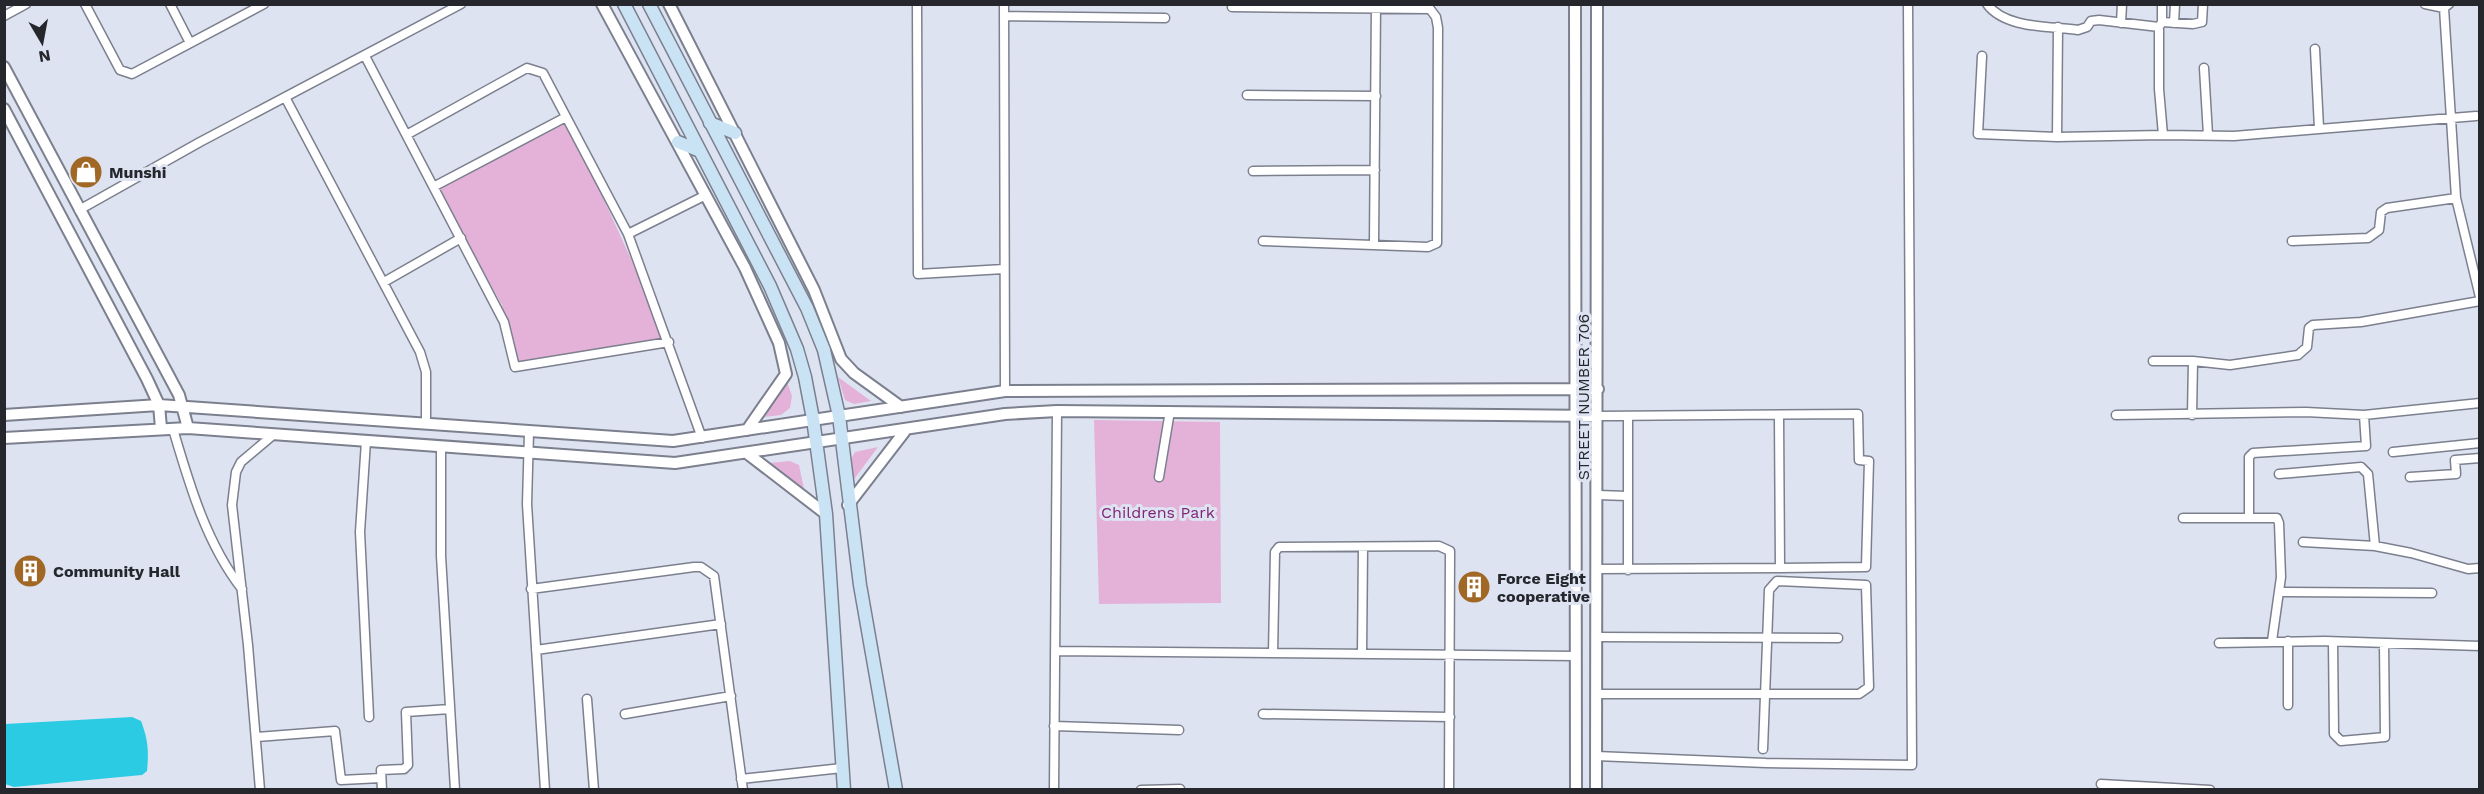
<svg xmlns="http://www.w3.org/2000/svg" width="2484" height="794" font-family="'Work Sans',sans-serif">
	<rect width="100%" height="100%" fill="#dee3f2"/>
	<path fill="#e4b2d9" d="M 566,117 L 669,342 L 515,367 L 502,305 L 435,186 Z
		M 838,377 L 871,401 L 854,404 L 845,400 Z
		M 786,379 L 792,396 L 790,408 L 781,415 L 765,417 Z
		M 1094,420 L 1220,422 L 1221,603 L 1099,604 Z
		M 878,447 L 852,482 L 850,461 L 855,452 Z
		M 790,461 L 799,465 L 804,489 L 769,463 Z"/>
	<path fill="#2bcce3" d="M 132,717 L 141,721 C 148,739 149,752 147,771 L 142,775 L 14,787 L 5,784 L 5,724 Z"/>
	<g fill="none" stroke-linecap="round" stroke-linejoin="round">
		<g stroke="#7c808e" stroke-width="11">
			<path id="minor" d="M 85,4 L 120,70 L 132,74 L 264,4
				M 170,4 L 190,43
				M 917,4 L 918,274 L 1004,269
				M 1004,4 L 1005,391
				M 1987,4 C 2005,29 2051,26 2078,30 L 2087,27 L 2091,21 L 2099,20 L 2159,27 L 2162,22 L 2193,24 L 2202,22 L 2203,4
				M 2425,4 L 2444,8
				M 2449,4 L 2444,8 L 2456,198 L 2480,297
				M 1232,7 L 1430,9 L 1436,17 L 1438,28 L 1437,243 L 1428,247 L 1263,241
				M 4,16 L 26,4
				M 1004,16 L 1165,18
				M 2162,22 L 2162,4
				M 2121,23 L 2122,4
				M 2174,23 L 2175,4
				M 2315,49 L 2319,128
				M 365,56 L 504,322 L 515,367 L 669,342
				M 1982,56 L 1978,134 L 2057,137 L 2163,135 L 2159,89 L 2159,27
				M 2204,68 L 2208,135
				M 1247,95 L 1376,96
				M 285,97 L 420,352 L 426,372 L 426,424
				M 408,134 L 527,68 L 543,73 L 628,234 L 702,438
				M 2163,135 L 2234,136 L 2476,116
				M 2057,137 L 2058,27
				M 1253,171 L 1375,170
				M 435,186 L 566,117
				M 79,210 L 200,142 L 461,4
				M 628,234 L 706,195
				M 2292,241 L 2368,238 L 2379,230 L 2381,212 L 2387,208 L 2456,198
				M 1374,243 L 1376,4
				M 384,282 L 461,238
				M 2153,361 L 2193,361 L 2192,415
				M 2193,361 L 2230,365 L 2298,355 L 2307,347 L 2309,328 L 2313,325 L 2361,322 L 2480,301
				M 2116,415 L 2306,412 L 2364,415 L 2480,403
				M 1598,416 L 1858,414 L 1859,460 L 1869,461 L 1866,567 L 1780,568 L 1779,416
				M 1628,417 L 1628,570
				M 173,429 C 189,483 206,543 242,589
				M 529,433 L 527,504 L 545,790
				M 366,441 L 360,532 L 369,717
				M 441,446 L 441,556 L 455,790
				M 2393,452 L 2480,443
				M 2279,474 L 2361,467 L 2368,474 L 2375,546 L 2411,553 L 2468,569 L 2480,568
				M 1159,477 L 1170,411
				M 2410,477 L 2456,474 L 2455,460 L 2480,458
				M 1598,495 L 1627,496
				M 2183,518 L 2277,518 L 2279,523 L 2281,577 L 2272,641
				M 2249,518 L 2249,457 L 2253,453 L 2366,446 L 2364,415
				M 2303,542 L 2375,546
				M 1597,569 L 1780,568
				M 531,589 L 694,567 L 701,567 L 714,576 L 743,790
				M 2279,592 L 2432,593
				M 1597,637 L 1838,638
				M 2288,641 L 2288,705
				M 2333,642 L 2334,734 L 2341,741 L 2385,737 L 2384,643
				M 2219,643 L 2325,641 L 2480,646
				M 536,650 L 721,624
				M 1055,651 L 1576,656
				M 1273,653 L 1275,552 L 1279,547 L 1439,546 L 1450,551 L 1449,790
				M 1362,654 L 1363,547
				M 1597,694 L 1859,694 L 1869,687 L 1866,585 L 1777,581 L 1769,590 L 1763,749
				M 587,699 L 594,790
				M 625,714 L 731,696
				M 1263,714 L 1450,717
				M 1054,726 L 1179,730
				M 257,737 L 335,731 L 341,780 L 381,778
				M 1596,756 L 1766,763 L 1912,765 L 1908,4
				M 741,779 L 842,768
				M 2101,784 L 2210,790
				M 260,790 L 248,645 L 232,505 L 236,472 L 241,462 L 273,435
				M 382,790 L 381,770 L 404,769 L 408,765 L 406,712 L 450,709
				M 1054,790 L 1057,411
				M 1141,790 L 1180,789"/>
		</g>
		<g stroke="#7c808e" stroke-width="14">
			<path id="tertiary" d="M 602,4 L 745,268 L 779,343 L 786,374 L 747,430
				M 669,4 L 814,290 L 841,359 L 854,373 L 901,407
				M 1575,4 L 1576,790
				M 4,67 L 179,395 L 188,428
				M 4,109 L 147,379 L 159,405 L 161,428
				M 4,415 L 159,405 L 673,441 L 1005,391 L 1598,389
				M 4,438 L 188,428 L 675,463 L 1005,414 L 1057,411 L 1598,416
				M 748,454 L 826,514
				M 848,505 L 905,431
				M 1596,790 L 1597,4"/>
		</g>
		<g stroke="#7c808e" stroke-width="15">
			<path id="secondary" d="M 624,4 L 770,286 L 797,349 L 805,377 L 813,419 L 826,514 L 844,790
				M 649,4 L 807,308 L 824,350 L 839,416 L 860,585 L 896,790
				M 710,123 L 735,133
				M 678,142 L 700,151"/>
		</g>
		<use href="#minor" stroke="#fff" stroke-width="8"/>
		<use href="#tertiary" stroke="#fff" stroke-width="10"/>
		<use href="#secondary" stroke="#cae3f4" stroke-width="12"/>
	</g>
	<defs>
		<g id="shop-disc" transform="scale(1.725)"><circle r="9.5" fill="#a16825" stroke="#dee3f2"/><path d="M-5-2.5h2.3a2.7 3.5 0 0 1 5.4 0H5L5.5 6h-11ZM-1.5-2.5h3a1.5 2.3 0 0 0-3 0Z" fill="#fff"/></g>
		<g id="building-disc" transform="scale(1.725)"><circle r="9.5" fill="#a16825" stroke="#dee3f2"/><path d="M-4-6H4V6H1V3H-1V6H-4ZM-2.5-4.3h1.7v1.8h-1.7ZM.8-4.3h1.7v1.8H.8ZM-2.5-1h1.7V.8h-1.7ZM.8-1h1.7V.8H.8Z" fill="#fff"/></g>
	</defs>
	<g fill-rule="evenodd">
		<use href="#shop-disc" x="86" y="172"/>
		<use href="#building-disc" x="30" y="571"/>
		<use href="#building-disc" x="1474" y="587"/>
	</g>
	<g text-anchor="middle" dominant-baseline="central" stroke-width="6" stroke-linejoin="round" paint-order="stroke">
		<g font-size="16" font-weight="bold" fill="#25272d" stroke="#dee3f2" text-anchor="start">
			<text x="109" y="172">Munshi</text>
			<text x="53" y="571">Community Hall</text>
			<text x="1497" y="578">Force Eight<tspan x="1497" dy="18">cooperative</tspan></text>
		</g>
		<g font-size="16" fill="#25272d" stroke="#dee3f2">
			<text transform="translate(1583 397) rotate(-90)">STREET NUMBER 706</text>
		</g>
		<g font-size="16" fill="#812475" stroke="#dee3f2">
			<text x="1158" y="512">Childrens Park</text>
		</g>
	</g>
	<rect width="2484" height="794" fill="none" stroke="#25272d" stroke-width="12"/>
	<g transform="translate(42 42) rotate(170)" stroke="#dee3f2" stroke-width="4.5" paint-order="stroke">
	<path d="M0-4.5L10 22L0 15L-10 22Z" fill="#25272d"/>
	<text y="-9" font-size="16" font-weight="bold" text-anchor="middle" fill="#25272d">N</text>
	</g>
</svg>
